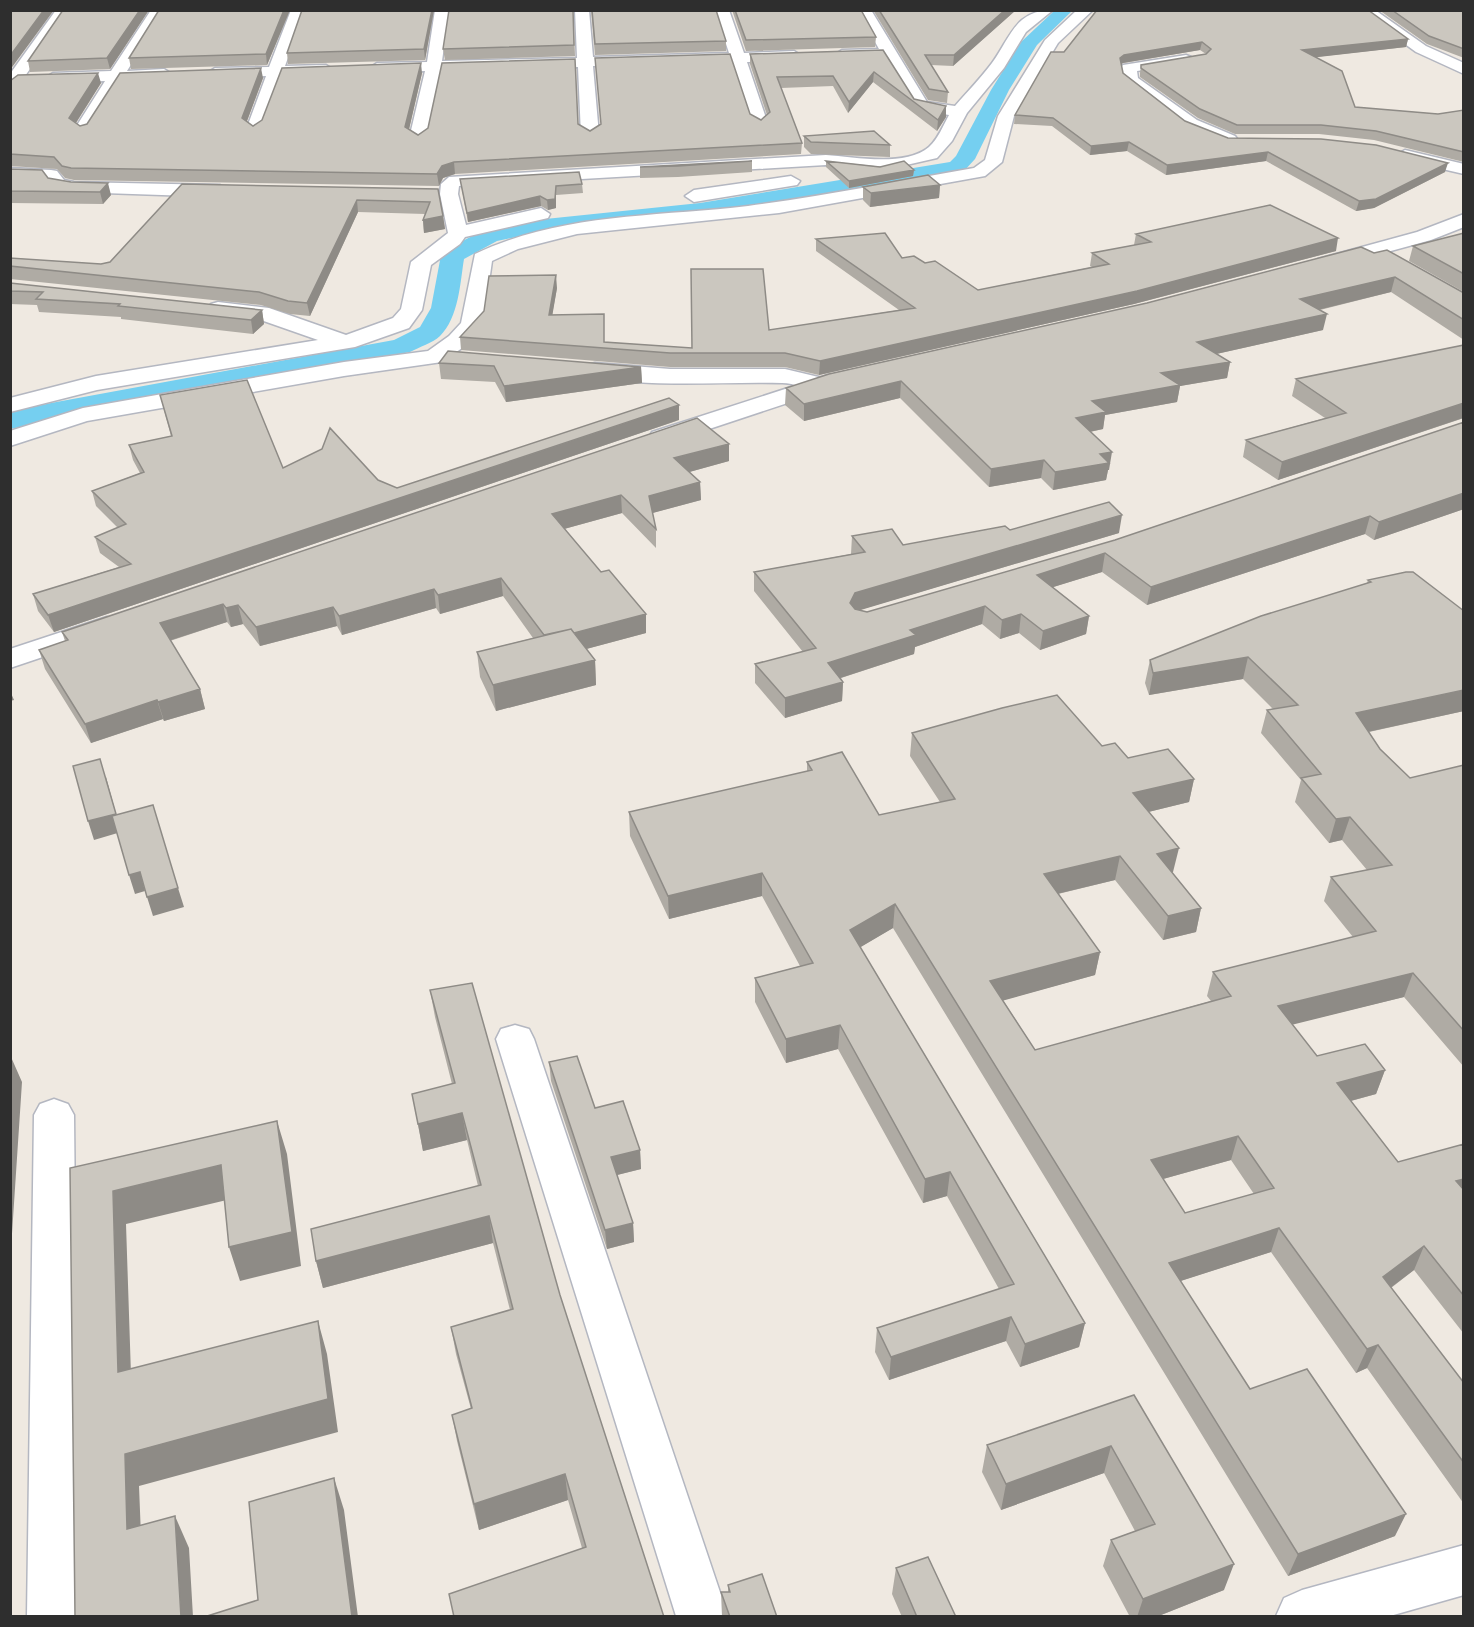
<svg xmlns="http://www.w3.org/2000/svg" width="1474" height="1627" font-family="'Exo 2',sans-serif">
	<rect width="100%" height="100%" fill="#efe9e1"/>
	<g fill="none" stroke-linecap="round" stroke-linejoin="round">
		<path fill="#75cff0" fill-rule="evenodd" d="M 1055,10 L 1073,10 L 1037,45 L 1009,90 L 975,159 L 964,171 L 867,190 L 700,217 L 526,235 L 497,241 L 464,259 C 460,283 459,317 440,336 C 433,343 419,347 410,352 L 10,429 L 10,412 L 51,403 L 394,340 L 420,327 L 431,308 L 441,255 L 445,250 L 482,231 L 526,221 L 700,203 L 950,162 L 956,156 L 991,90 L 1021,42 Z"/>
		<g stroke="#b4b7c1" stroke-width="3">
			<path id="street" d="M 56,10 L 71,10 L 16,89 L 10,91 L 10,74 Z
				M 151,10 L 165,10 L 127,71 L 164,69 L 172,74 L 164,79 L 121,80 L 88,134 L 76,134 L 74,130 L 105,81 L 53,83 L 45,78 L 53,73 L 111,71 Z
				M 291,10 L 305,10 L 285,66 L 326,65 L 334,70 L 326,75 L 282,76 L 262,130 L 254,135 L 248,134 L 246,130 L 266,76 L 215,78 L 207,73 L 215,68 L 269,67 Z
				M 435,10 L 449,10 L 442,61 L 577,58 L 575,10 L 589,10 L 593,57 L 729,53 L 715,10 L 729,10 L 744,53 L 794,51 L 802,56 L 794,61 L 747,62 L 768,124 L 760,129 L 752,124 L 732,62 L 593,66 L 599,135 L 590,140 L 581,135 L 578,67 L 441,71 L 427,139 L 418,144 L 409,139 L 425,71 L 377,73 L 369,68 L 377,63 L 427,62 Z
				M 857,10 L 871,10 L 927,102 L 955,106 C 967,92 981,78 992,63 C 1011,37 1015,10 1053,10 L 1026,32 L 1004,68 L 967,113 L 952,141 L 937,158 L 880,171 L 826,165 L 459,186 L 458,194 L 466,225 L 541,208 L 550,214 L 548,218 L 465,237 L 460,244 L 431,265 L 422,310 L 409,328 L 355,347 L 97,390 L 10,412 L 10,398 L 96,376 L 318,340 L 258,319 L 211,312 L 207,308 L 211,304 L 218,302 L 269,308 L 346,335 L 393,318 L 401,309 L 411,262 L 448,233 L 440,194 L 441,184 L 449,177 L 826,155 C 854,157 906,167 929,147 C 938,139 943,126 949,115 L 915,109 L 884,58 L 842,60 L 834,55 L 842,50 L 879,49 Z
				M 1077,10 L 1093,10 L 1058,43 L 1014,116 L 1002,162 L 985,176 L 779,213 L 577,234 L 518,249 L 492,261 L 483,324 L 465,346 L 442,362 L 344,376 L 87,421 L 10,446 L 10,431 L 83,408 L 344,362 L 428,351 L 449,336 L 461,323 L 475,254 C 561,213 655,217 748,206 C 824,196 898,181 974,168 L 985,160 L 998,116 L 1045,40 Z
				M 1358,10 L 1375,10 L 1426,46 L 1464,63 L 1464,74 L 1416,52 Z
				M 1186,55 L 1191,57 L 1194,60 L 1191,63 L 1137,71 L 1138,78 L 1197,120 L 1235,136 L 1238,140 L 1235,144 C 1213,149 1137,98 1123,80 L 1120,68 L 1123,65 Z
				M 1405,150 L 1464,164 L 1464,174 L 1399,159 L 1396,155 Z
				M 10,168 L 51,170 L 57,171 L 64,180 L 74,182 L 220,185 L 229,191 L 220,197 L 74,192 L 52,188 L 46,180 L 10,178 Z
				M 791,176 L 800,181 L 797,185 L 694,202 L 685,196 L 694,190 Z
				M 595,363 L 670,369 L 785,369 L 827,379 L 830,384 L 827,389 C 812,393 797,383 782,383 C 721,381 646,389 587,375 L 584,370 L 587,365 Z
				M 515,1025 L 529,1029 L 534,1039 L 728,1616 L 676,1616 L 496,1039 L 501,1029 Z
				M 54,1099 L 68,1104 L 74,1115 L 79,1616 L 27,1616 L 34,1115 L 40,1104 Z
				M 1464,1545 L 1464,1595 L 1390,1616 L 1276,1616 L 1284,1598 L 1302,1590 Z"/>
		</g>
		<g stroke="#b4b7c1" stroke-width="3">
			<path id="secondary" d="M 1464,214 L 1464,227 L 1431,240 L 1325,269 L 1318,267 L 1315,263 L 1318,259 L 1417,232 Z
				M 828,375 L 836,377 L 839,382 L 836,387 L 670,442 L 661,444 L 652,442 L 649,437 L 652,432 Z
				M 107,617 L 117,620 L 121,626 L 117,632 L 10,668 L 10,649 Z"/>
		</g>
		<use href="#street" fill="#fff" fill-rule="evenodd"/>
		<use href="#secondary" fill="#fff" fill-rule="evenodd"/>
	</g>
	<path fill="#afaba4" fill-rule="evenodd" d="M 149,10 L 110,69 L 30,72 L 28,61 Z
		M 290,10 L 267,65 L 131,69 L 129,58 Z
		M 434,10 L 425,60 L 288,64 L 287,53 Z
		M 573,10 L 575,56 L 445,60 L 443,49 Z
		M 591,10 L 726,41 L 726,51 L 595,55 Z
		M 732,10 L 861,10 L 876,37 L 875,47 L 746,51 Z
		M 873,10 L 1016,10 L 953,66 L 931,65 L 948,92 L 947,103 L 928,100 Z
		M 1097,10 L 1408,39 L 1406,47 L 1315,57 L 1355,107 L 1438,114 L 1464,110 L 1464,162 L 1374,140 L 1319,134 L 1235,134 L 1198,118 L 1140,77 L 1140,73 L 1141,65 L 1206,54 L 1200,50 L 1123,63 L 1121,64 L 1123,73 L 1185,121 L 1228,138 L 1445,172 L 1374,208 L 1356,211 L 1266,161 L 1166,175 L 1127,151 L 1090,155 L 1052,126 L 1014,124 L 1015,115 Z
		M 1379,10 L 1464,10 L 1464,58 L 1427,44 Z
		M 883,50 L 914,99 L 946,117 L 937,131 L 873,82 L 848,113 L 833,86 L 781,88 L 802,143 L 801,154 L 455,174 L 443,178 L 439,186 L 74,180 L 65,178 L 57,169 L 10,166 L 10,81 L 101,83 L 76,123 L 80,126 L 263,78 L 247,121 L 253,126 L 422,73 L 409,129 L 418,135 L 578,124 L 590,131 L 750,114 L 761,120 L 767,115 L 750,64 L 750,54 Z
		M 804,136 L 890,145 L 890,157 L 811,154 L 804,147 Z
		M 752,161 L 752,172 L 678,177 L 640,178 L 640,167 Z
		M 826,161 L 914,170 L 913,176 L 849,188 L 826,167 Z
		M 10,169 L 48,178 L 111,195 L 103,204 L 10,203 Z
		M 460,179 L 582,184 L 583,193 L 556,195 L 556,208 L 548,210 L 541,206 L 468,222 Z
		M 182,184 L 438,189 L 443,216 L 445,229 L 424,233 L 423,220 L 425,214 L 358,212 L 310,316 L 290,314 L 261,305 L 10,279 L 10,258 L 101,264 L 110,262 Z
		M 940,185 L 939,198 L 870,207 L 863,200 L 863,187 Z
		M 1464,233 L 1464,292 L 1409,261 L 1413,246 Z
		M 1136,234 L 1336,251 L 1134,304 L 819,375 L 785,367 L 670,367 L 461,350 L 460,337 L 557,288 L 552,315 L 605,342 L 692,348 L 769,330 L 899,310 L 816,251 L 816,239 L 925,263 L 978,290 L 1092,267 L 1090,266 L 1092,253 L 1134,245 Z
		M 1361,247 L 1464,293 L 1464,340 L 1391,292 L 1320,310 L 1323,330 L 1216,354 L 1230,362 L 1227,378 L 1180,386 L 1177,402 L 1105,415 L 1103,429 L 1090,432 L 1109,470 L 1108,470 L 1106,480 L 1053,490 L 1041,478 L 989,487 L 900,398 L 804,421 L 785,405 L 786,388 L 1147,303 Z
		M 10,283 L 262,310 L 264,324 L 253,334 L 121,319 L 121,317 L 39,312 L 37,305 L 10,304 Z
		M 1464,345 L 1464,418 L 1278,480 L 1243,457 L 1246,440 L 1325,418 L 1292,396 L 1296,379 Z
		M 439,363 L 641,367 L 642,383 L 506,402 L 495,382 L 441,379 Z
		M 160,395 L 283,468 L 378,480 L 397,488 L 679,420 L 54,632 L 38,611 L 33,594 L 119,567 L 100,553 L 95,537 L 118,528 L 96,506 L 92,491 L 140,473 L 133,460 L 129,445 L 171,436 Z
		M 1464,422 L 1464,509 L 1374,540 L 1365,534 L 1147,605 L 1102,572 L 1053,587 L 1089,616 L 1086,634 L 1040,650 L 1019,633 L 1000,639 L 982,624 L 915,647 L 914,654 L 841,678 L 843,682 L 842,701 L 785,718 L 755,683 L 755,664 L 803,652 L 754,591 L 754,572 L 851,554 L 852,536 L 903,545 L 1010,530 L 1119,533 L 859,610 L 867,612 L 1115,540 Z
		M 729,444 L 729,461 L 689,472 L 700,482 L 701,500 L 652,513 L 656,529 L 656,548 L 622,513 L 564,529 L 601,572 L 646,614 L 646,633 L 586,649 L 595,660 L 596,685 L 496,711 L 480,677 L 477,652 L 533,638 L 503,596 L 440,614 L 436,608 L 342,635 L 337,626 L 260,646 L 243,624 L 231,627 L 227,622 L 170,641 L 200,689 L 205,709 L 164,721 L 163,719 L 91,743 L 45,669 L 39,650 L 65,641 L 62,632 Z
		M 1368,580 L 1464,611 L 1464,711 L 1369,732 L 1380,749 L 1410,778 L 1464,765 L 1464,1067 L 1404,997 L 1292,1024 L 1317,1056 L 1385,1070 L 1376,1094 L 1351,1101 L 1398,1162 L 1464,1144 L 1464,1334 L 1414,1270 L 1391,1288 L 1464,1383 L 1464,1504 L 1367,1368 L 1356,1373 L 1271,1252 L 1180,1281 L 1250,1389 L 1395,1536 L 1288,1576 L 893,928 L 860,947 L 1085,1323 L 1079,1347 L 1020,1367 L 1006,1341 L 889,1380 L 875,1352 L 877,1328 L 999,1289 L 947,1196 L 923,1203 L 838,1049 L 786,1063 L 755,1002 L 755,978 L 800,966 L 762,896 L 669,919 L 630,836 L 629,812 L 807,772 L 807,762 L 879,815 L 940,802 L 910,756 L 912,733 L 1102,746 L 1128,758 L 1194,779 L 1189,802 L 1148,812 L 1173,872 L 1172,872 L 1201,908 L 1196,932 L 1163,940 L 1115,880 L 1058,894 L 1100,952 L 1095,975 L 1003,1000 L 1035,1050 L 1211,1001 L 1207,996 L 1213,972 L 1353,937 L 1324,901 L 1331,877 L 1367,870 L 1342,840 L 1329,843 L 1295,802 L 1301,780 L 1261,733 L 1267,710 L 1273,709 L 1243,679 L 1149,695 L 1145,683 L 1150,660 L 1367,583 ZM 1231,1160 L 1254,1194 L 1185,1213 L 1163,1179 Z
		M 430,990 L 560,1295 L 664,1617 L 582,1548 L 568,1500 L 479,1530 L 457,1441 L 452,1415 L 471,1409 L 456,1354 L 451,1327 L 510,1310 L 493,1243 L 323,1288 L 316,1261 L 478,1186 L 467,1140 L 423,1151 L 412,1094 L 452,1084 L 435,1017 Z
		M 549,1062 L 595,1108 L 640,1150 L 641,1169 L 617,1175 L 633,1223 L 634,1242 L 607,1249 L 551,1081 Z
		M 1134,1395 L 1224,1590 L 1156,1617 L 1130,1617 L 1103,1566 L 1111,1540 L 1135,1531 L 1104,1473 L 1001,1510 L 982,1472 L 987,1445 Z
		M 896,1568 L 956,1617 L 902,1617 L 892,1594 Z
		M 728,1585 L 777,1617 L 722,1617 L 721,1592 L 728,1592 Z"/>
	<path fill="#8e8b86" d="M 44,10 L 54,10 L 10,70 L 10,56 Z
		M 140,10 L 149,10 L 110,69 L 107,58 Z
		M 284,10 L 290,10 L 267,65 L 266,54 Z
		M 432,10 L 434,10 L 425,60 L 424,49 Z
		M 1005,10 L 1016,10 L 953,66 L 954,55 Z
		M 1408,39 L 1406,47 L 1301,59 L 1302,50 Z
		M 1202,42 L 1200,50 L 1123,63 L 1118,66 L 1120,58 L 1124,55 Z
		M 421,63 L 422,73 L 407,138 L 405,127 Z
		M 261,68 L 263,78 L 244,129 L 242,118 Z
		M 874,72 L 873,82 L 848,113 L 849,102 Z
		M 98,73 L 101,83 L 72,129 L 69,118 Z
		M 946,106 L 946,117 L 937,131 L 938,120 Z
		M 1129,142 L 1127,151 L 1090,155 L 1091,146 Z
		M 1268,152 L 1266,161 L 1166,175 L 1167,165 Z
		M 454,162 L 455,174 L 443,178 L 439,186 L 437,174 L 442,166 Z
		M 1448,163 L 1445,172 L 1374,208 L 1356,211 L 1359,201 Z
		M 914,170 L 913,176 L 849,188 L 849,181 Z
		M 108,183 L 111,195 L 103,204 L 100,192 Z
		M 940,185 L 939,198 L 870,207 L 871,193 Z
		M 556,186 L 556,208 L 548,210 L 547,200 Z
		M 540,196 L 541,206 L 468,222 L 467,213 Z
		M 357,200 L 358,212 L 310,316 L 307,303 Z
		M 443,216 L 445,229 L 424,233 L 423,220 Z
		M 1338,238 L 1336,251 L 1134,304 L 819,375 L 820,361 Z
		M 556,275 L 557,288 L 550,329 L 549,315 Z
		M 1395,277 L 1391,292 L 1297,315 L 1300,299 Z
		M 262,310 L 264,324 L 253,334 L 251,320 Z
		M 1327,314 L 1323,330 L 1194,359 L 1197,342 Z
		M 1230,362 L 1227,378 L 1180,386 L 1177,402 L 1105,415 L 1103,429 L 1074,435 L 1076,418 L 1092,401 L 1161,373 Z
		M 641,367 L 642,383 L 506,402 L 504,386 Z
		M 901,381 L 900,398 L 804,421 L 804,404 Z
		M 1464,403 L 1463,418 L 1278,480 L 1282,462 Z
		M 679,405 L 679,420 L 54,632 L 48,615 Z
		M 729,444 L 729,461 L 675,476 L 674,458 Z
		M 1112,452 L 1109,470 L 1108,470 L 1106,480 L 1053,490 L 1055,472 L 1100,454 Z
		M 1044,460 L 1041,478 L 989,487 L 991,469 Z
		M 700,482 L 701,500 L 649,514 L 649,496 Z
		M 1464,493 L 1464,509 L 1374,540 L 1379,522 Z
		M 621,495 L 622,513 L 553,532 L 552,514 Z
		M 1122,515 L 1119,533 L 854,612 L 850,603 L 855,593 Z
		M 1370,516 L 1365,534 L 1147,605 L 1151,587 Z
		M 1105,553 L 1102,572 L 1034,593 L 1037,575 Z
		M 501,578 L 503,596 L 440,614 L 438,595 Z
		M 434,589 L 436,608 L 342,635 L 339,616 Z
		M 223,604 L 227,622 L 165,642 L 160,623 Z
		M 238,605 L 243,624 L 231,627 L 226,608 Z
		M 985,606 L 982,624 L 915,647 L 914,654 L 828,682 L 828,663 L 910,630 Z
		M 333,607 L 337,626 L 260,646 L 256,627 Z
		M 646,614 L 646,633 L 549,659 L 547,640 Z
		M 1021,614 L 1019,633 L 1000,639 L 1002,620 Z
		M 1089,616 L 1086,634 L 1040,650 L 1043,631 Z
		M 1248,657 L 1243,679 L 1149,695 L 1153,673 Z
		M 595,660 L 596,685 L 496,711 L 493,685 Z
		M 843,682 L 842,701 L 785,718 L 785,698 Z
		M 200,689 L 205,709 L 164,721 L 158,702 Z
		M 1464,690 L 1464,711 L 1349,736 L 1356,713 Z
		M 10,691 L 14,700 L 10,701 Z
		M 157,700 L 163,719 L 91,743 L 85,724 Z
		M 106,777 L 121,832 L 94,840 L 88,821 Z
		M 1194,779 L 1189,802 L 1128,817 L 1133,793 Z
		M 1350,817 L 1342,840 L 1329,843 L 1336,819 Z
		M 1179,848 L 1173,872 L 1152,877 L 1157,854 Z
		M 1120,856 L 1115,880 L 1040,898 L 1044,874 Z
		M 140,872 L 145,891 L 135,894 L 129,875 Z
		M 762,873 L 762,896 L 669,919 L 668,896 Z
		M 178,888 L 184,907 L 153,916 L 147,897 Z
		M 895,904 L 893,928 L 849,954 L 850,930 Z
		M 1201,908 L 1196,932 L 1163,940 L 1168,916 Z
		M 1100,952 L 1095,975 L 987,1005 L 990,981 Z
		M 1413,973 L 1404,997 L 1271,1030 L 1278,1006 Z
		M 840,1025 L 838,1049 L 786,1063 L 786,1039 Z
		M 11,1057 L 22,1082 L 10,1264 L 10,1064 Z
		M 1385,1070 L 1376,1094 L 1328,1107 L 1337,1083 Z
		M 462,1113 L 467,1140 L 423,1151 L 418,1124 Z
		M 277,1121 L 287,1154 L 301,1266 L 240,1281 L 229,1247 Z
		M 1238,1136 L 1231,1160 L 1145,1184 L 1151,1160 Z
		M 640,1150 L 641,1169 L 613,1176 L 611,1157 Z
		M 221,1165 L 231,1199 L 126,1224 L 132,1405 L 118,1372 L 113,1191 Z
		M 950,1172 L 947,1196 L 923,1203 L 925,1179 Z
		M 1464,1179 L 1464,1200 L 1456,1181 Z
		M 489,1216 L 493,1243 L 323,1288 L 316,1261 Z
		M 633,1223 L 634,1242 L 607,1249 L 605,1230 Z
		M 1279,1228 L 1271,1252 L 1162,1287 L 1169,1263 Z
		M 1424,1246 L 1414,1270 L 1373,1301 L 1383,1277 Z
		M 1011,1317 L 1006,1341 L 889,1380 L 891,1357 Z
		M 318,1321 L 327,1354 L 338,1432 L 139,1486 L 142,1561 L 127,1529 L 125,1454 Z
		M 1085,1323 L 1079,1347 L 1020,1367 L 1025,1344 Z
		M 1378,1345 L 1367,1368 L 1356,1373 L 1367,1349 Z
		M 1111,1446 L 1104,1473 L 1001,1510 L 1006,1484 Z
		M 565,1474 L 568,1500 L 479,1530 L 474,1504 Z
		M 334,1478 L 344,1510 L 358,1617 L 352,1617 Z
		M 1406,1514 L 1395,1536 L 1288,1576 L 1298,1554 Z
		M 175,1516 L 189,1548 L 193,1617 L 181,1617 Z
		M 1234,1564 L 1224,1590 L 1156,1617 L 1137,1617 L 1143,1599 Z"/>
	<path fill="#cbc7bf" stroke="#8e8b86" stroke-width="1.5" fill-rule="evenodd" d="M 10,10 L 44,10 L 10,56 Z
		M 63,10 L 140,10 L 107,58 L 28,61 Z
		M 159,10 L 284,10 L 266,54 L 129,58 Z
		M 302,10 L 432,10 L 424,49 L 287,53 Z
		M 449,10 L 573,10 L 574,45 L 443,49 Z
		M 592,10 L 716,10 L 726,41 L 595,44 Z
		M 735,10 L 861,10 L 876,37 L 746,40 Z
		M 879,10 L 1005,10 L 954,55 L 925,55 L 948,92 L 929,89 Z
		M 1097,10 L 1368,10 L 1408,39 L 1302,50 L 1342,71 L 1355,107 L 1438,114 L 1464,110 L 1464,152 L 1376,131 L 1321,125 L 1237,125 L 1200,109 L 1141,68 L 1141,65 L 1206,54 L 1211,49 L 1202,42 L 1124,55 L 1120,58 L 1123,73 L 1185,121 L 1228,138 L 1321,139 L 1376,145 L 1448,163 L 1376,199 L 1359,201 L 1268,152 L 1167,165 L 1129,142 L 1091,146 L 1053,118 L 1015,115 L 1051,52 L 1064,52 Z
		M 1392,10 L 1464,10 L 1464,49 L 1429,36 Z
		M 883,50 L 914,99 L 946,106 L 938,120 L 874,72 L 849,102 L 833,76 L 777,77 L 802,143 L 454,162 L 442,166 L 437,174 L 71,168 L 62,166 L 54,157 L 10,154 L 10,81 L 18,75 L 98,73 L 69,118 L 80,126 L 87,124 L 120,73 L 261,68 L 242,118 L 253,126 L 262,120 L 282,68 L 421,63 L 405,127 L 418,135 L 428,128 L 442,63 L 575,59 L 578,124 L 590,131 L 601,124 L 595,58 L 730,54 L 750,114 L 761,120 L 770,112 L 750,54 Z
		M 874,131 L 890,145 L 811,142 L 804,136 Z
		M 752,161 L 678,166 L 640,167 Z
		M 826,161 L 880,167 L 904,161 L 914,170 L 849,181 Z
		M 10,169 L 42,170 L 48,178 L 71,182 L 108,183 L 100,192 L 10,191 Z
		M 579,172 L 582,184 L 556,186 L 555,199 L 547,200 L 540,196 L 467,213 L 460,179 Z
		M 928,175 L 940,185 L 871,193 L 863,187 Z
		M 182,184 L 438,189 L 443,216 L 423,220 L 430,202 L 357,200 L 307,303 L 288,301 L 259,292 L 10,266 L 10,258 L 101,264 L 110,262 Z
		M 1270,205 L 1338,238 L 1137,291 L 820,361 L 785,353 L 670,353 L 460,337 L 484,311 L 489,276 L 556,275 L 549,315 L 604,314 L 604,342 L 692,348 L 691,269 L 763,269 L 769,330 L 915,308 L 816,239 L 885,233 L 902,258 L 914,256 L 925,263 L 935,261 L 978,290 L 1109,264 L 1092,253 L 1151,242 L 1136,234 Z
		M 1464,233 L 1464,274 L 1413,246 Z
		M 1361,247 L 1374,253 L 1387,250 L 1464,293 L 1464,320 L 1395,277 L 1300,299 L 1327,314 L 1197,342 L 1230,362 L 1161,373 L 1180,385 L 1092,401 L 1106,412 L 1076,418 L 1112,452 L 1100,454 L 1109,463 L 1055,472 L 1044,460 L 991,469 L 901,381 L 804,404 L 786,388 L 829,374 L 1147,303 Z
		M 10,283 L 262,310 L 251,320 L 118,306 L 120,304 L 36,299 L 43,292 L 10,291 Z
		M 1464,345 L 1464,403 L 1282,462 L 1246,440 L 1346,413 L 1296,379 Z
		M 448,351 L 641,367 L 504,386 L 494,366 L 439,363 Z
		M 247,380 L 283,468 L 322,449 L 330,428 L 378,480 L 397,488 L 669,398 L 679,405 L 48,615 L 33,594 L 131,564 L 95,537 L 126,524 L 92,491 L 144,472 L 129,445 L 172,436 L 160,395 Z
		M 697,418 L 729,444 L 674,458 L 700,482 L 649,496 L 656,529 L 621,495 L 552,514 L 601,572 L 609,570 L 646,614 L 574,633 L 571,629 L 544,635 L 501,578 L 438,595 L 434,589 L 339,616 L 333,607 L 256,627 L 238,605 L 226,608 L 223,604 L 160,623 L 200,689 L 158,702 L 157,700 L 85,724 L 39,650 L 68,640 L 62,632 Z
		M 1464,422 L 1464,493 L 1379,522 L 1370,516 L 1151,587 L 1105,553 L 1037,575 L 1089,616 L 1043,631 L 1021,614 L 1002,620 L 985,606 L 910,630 L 916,635 L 828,663 L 843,682 L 785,698 L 755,664 L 816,648 L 754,572 L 865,552 L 852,536 L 892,529 L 903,545 L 1005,526 L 1010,530 L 1109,502 L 1122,515 L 855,593 L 850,603 L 855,609 L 867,612 L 1115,540 Z
		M 1406,572 L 1413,572 L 1464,611 L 1464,690 L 1356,713 L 1380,749 L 1410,778 L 1464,765 L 1464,1031 L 1413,973 L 1278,1006 L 1317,1056 L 1365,1044 L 1385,1070 L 1337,1083 L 1398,1162 L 1464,1144 L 1464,1179 L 1456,1181 L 1464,1190 L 1464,1296 L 1424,1246 L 1383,1277 L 1464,1383 L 1464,1463 L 1378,1345 L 1367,1349 L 1279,1228 L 1169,1263 L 1250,1389 L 1307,1369 L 1406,1514 L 1298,1554 L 895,904 L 850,930 L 1085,1323 L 1025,1344 L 1011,1317 L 891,1357 L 877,1328 L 1014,1284 L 950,1172 L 925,1179 L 840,1025 L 786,1039 L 755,978 L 813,963 L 762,873 L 668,896 L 629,812 L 812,770 L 807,762 L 842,752 L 879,815 L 955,799 L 912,733 L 1002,708 L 1057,695 L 1102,746 L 1115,743 L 1128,758 L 1168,749 L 1194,779 L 1133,793 L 1179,848 L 1157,854 L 1201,908 L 1168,916 L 1120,856 L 1044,874 L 1100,952 L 990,981 L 1035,1050 L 1231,996 L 1213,972 L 1376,931 L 1331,877 L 1392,865 L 1350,817 L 1336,819 L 1301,778 L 1321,774 L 1267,710 L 1298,705 L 1248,657 L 1153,673 L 1150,660 L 1261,616 L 1371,582 L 1368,580 ZM 1238,1136 L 1274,1188 L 1185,1213 L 1151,1160 Z
		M 571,629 L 595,660 L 493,685 L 477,652 Z
		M 100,759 L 116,814 L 88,821 L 73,766 Z
		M 153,805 L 178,888 L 147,897 L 140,872 L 129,875 L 112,816 Z
		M 472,983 L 560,1295 L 664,1617 L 454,1617 L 449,1594 L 586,1547 L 565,1474 L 474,1504 L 452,1415 L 472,1408 L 451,1327 L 513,1309 L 489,1216 L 316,1261 L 311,1229 L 481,1185 L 462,1113 L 418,1124 L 412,1094 L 455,1083 L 430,990 Z
		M 577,1056 L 595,1108 L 623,1101 L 640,1150 L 611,1157 L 633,1223 L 605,1230 L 549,1062 Z
		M 277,1121 L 292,1232 L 229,1247 L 221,1165 L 113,1191 L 118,1372 L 318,1321 L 328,1399 L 125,1454 L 127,1529 L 175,1516 L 181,1617 L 75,1617 L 70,1168 Z
		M 1134,1395 L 1234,1564 L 1143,1599 L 1111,1540 L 1155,1524 L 1111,1446 L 1006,1484 L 987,1445 Z
		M 334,1478 L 352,1617 L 204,1617 L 258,1600 L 249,1502 Z
		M 928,1557 L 956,1617 L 917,1617 L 896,1568 Z
		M 762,1574 L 777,1617 L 730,1617 L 721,1592 L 730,1592 L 728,1585 Z"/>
	<rect width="1474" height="1627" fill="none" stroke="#2e2e2e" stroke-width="24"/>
</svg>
